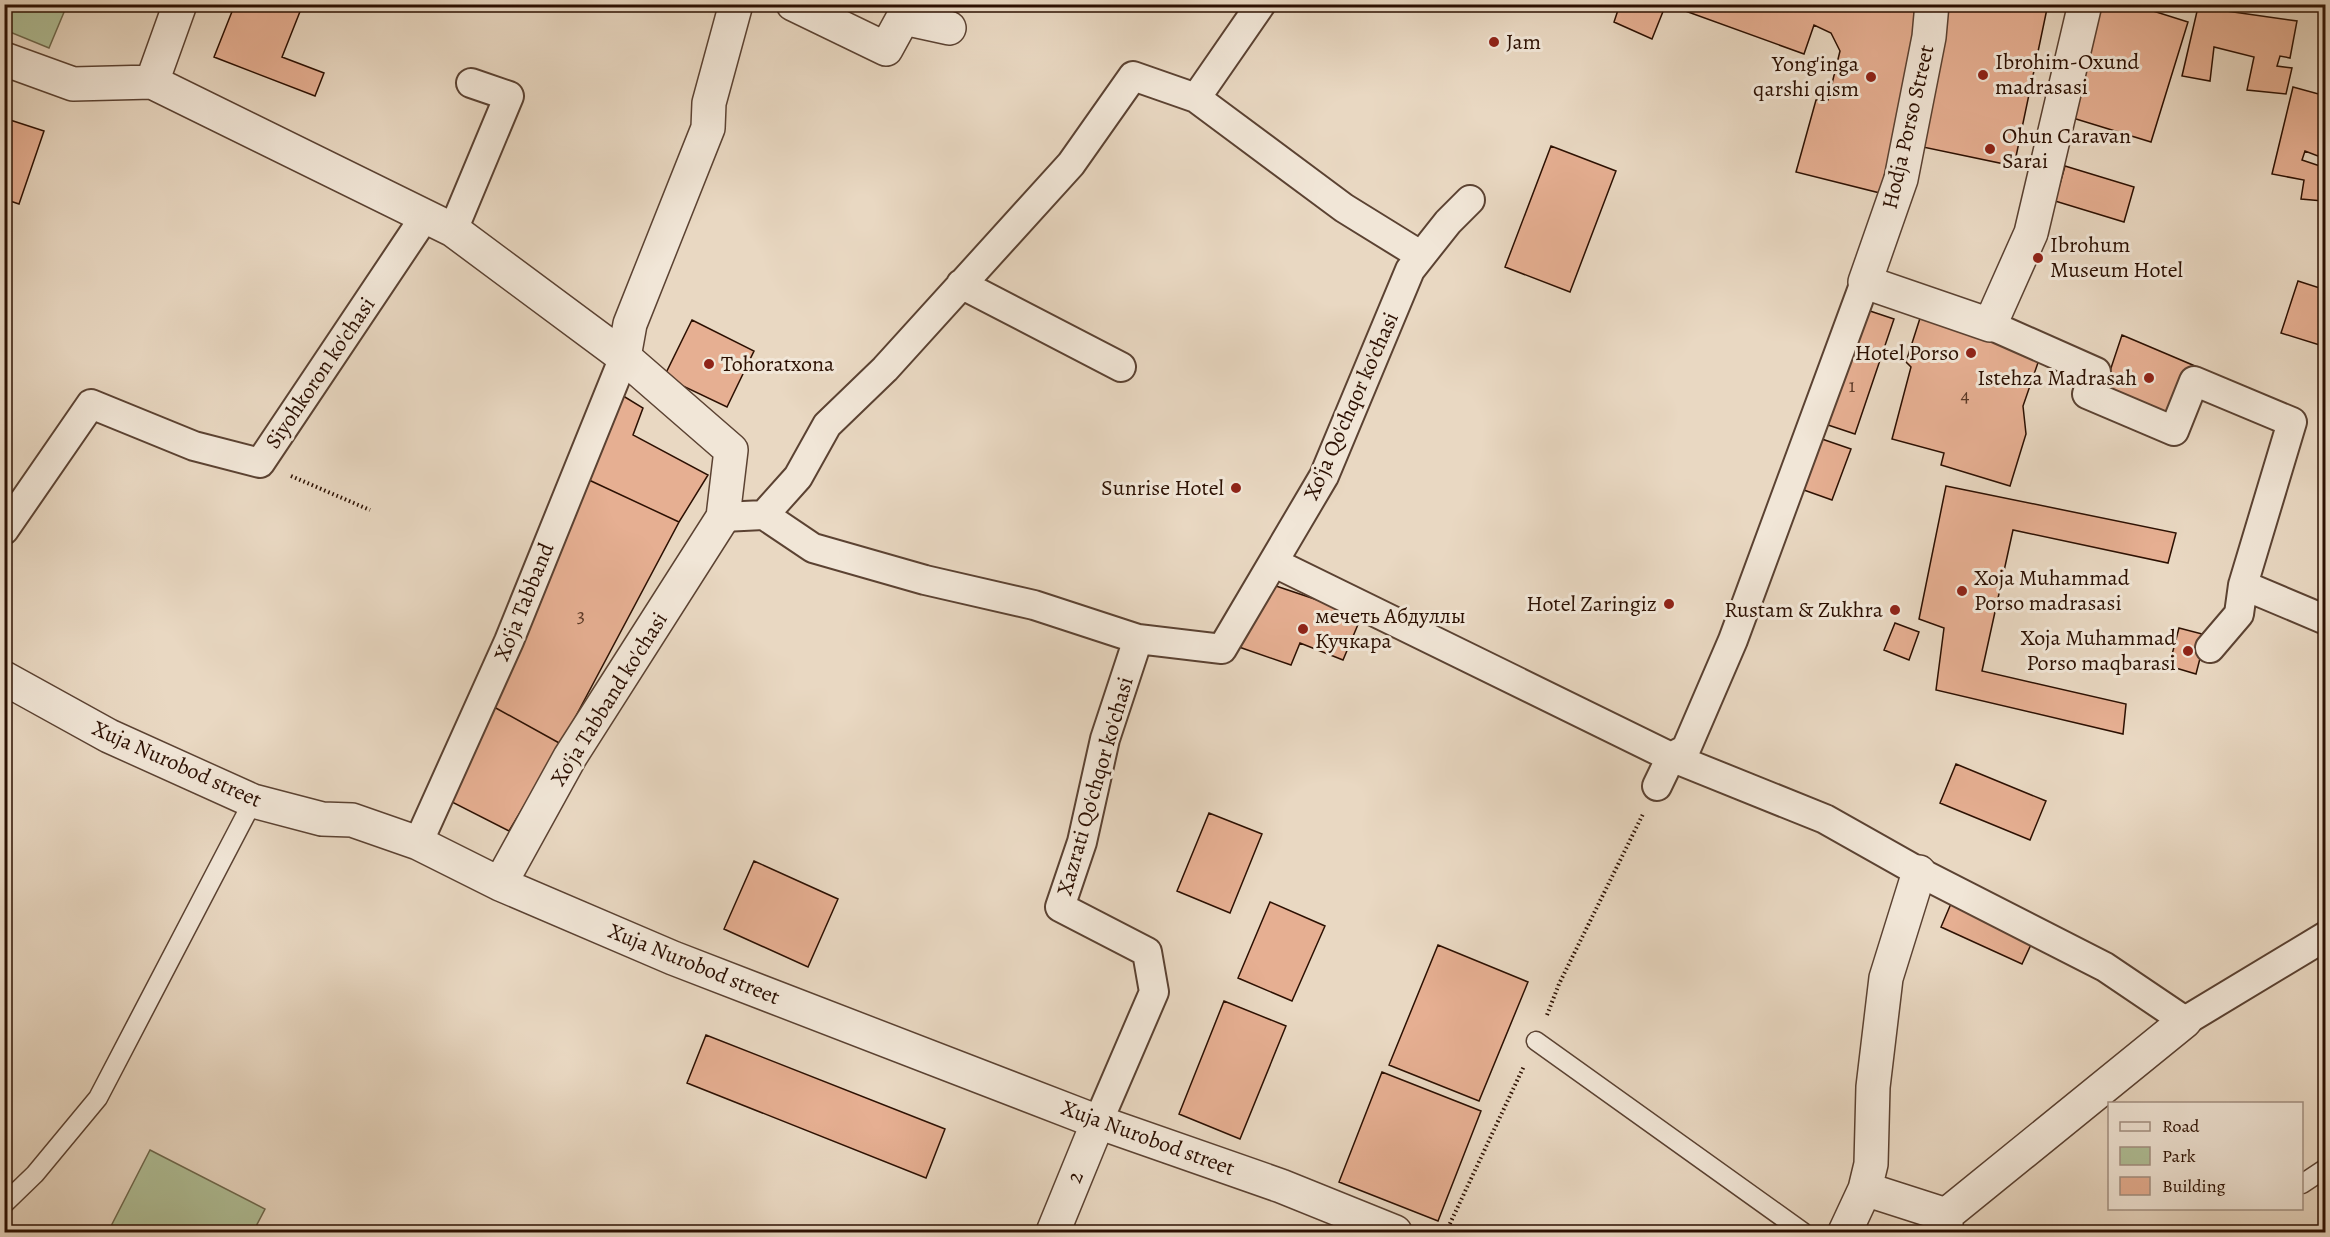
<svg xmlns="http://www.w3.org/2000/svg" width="2330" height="1237" font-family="Alegreya,serif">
	<rect width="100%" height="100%" fill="#e9d8c2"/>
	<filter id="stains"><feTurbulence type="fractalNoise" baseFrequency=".00333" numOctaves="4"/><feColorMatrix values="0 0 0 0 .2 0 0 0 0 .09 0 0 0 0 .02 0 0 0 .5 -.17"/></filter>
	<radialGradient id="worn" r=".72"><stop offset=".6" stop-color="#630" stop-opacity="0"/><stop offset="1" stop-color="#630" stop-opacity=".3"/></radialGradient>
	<path fill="#b0c098" stroke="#6e684d" stroke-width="1.5" d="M 4,5 L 5,4 L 67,5 L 49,48 L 5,30 Z
		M 150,1150 L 265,1209 L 253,1232 L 108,1232 Z"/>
	<path fill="#e6af92" stroke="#2c1002" stroke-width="1.5" d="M 235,4 L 303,4 L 282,57 L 324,73 L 315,96 L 214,57 Z
		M 1620,4 L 1666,4 L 1652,39 L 1614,22 Z
		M 1666,4 L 1913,4 L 1919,34 L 1880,193 L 1796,172 L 1816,100 L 1828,100 L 1840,51 L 1831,33 L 1814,25 L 1804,54 Z
		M 1949,4 L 2048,4 L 2014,166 L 1918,146 Z
		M 2098,4 L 2131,4 L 2188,22 L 2151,142 L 2063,115 Z
		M 2198,7 L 2297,21 L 2290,58 L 2280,56 L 2277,66 L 2292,68 L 2286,94 L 2247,90 L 2254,57 L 2214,47 L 2210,81 L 2182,76 Z
		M 2293,87 L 2326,96 L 2323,158 L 2305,151 L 2302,160 L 2326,168 L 2323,201 L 2301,199 L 2304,180 L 2272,174 Z
		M 4,118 L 44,131 L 19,204 L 4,199 Z
		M 1551,146 L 1616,171 L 1570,292 L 1505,267 Z
		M 2065,166 L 2134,187 L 2124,222 L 2055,201 Z
		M 2298,281 L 2326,290 L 2326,347 L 2281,333 Z
		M 1861,308 L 1894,319 L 1855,434 L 1822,423 Z
		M 1922,312 L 2041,354 L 2023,406 L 2026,434 L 2010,486 L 1941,465 L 1944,453 L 1892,439 L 1911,367 L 1906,362 Z
		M 692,320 L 754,351 L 727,407 L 664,377 Z
		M 2122,335 L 2195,366 L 2171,415 L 2104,389 Z
		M 620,394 L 643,408 L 633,435 L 708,475 L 679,522 L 589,480 Z
		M 1819,438 L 1851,449 L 1832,500 L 1801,489 Z
		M 589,480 L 679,522 L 561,744 L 494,707 Z
		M 1946,486 L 2176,533 L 2168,563 L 2013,530 L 1982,671 L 2126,704 L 2123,734 L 1936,690 L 1944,628 L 1919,619 Z
		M 1276,586 L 1362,615 L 1343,660 L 1300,643 L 1291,665 L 1239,647 Z
		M 1895,623 L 1919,632 L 1909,660 L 1884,650 Z
		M 2179,628 L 2206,635 L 2196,674 L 2169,666 Z
		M 494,707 L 561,744 L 509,831 L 446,799 Z
		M 1956,764 L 2046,801 L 2030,840 L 1940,803 Z
		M 1209,813 L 1262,834 L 1230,913 L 1177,891 Z
		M 754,861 L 838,899 L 808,967 L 724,929 Z
		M 1953,899 L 2035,936 L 2022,964 L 1941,927 Z
		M 1270,902 L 1325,926 L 1292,1001 L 1238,978 Z
		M 1438,945 L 1528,982 L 1479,1101 L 1389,1065 Z
		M 1224,1001 L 1286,1026 L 1240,1139 L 1179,1114 Z
		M 706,1035 L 945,1129 L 926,1178 L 687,1083 Z
		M 1382,1072 L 1481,1111 L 1438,1221 L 1339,1182 Z"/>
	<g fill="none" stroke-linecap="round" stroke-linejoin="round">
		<g stroke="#5b4232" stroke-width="21">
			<path id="service" d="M 1536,1041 L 1803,1232
				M 2302,1184 L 2326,1168
				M 4,1204 L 35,1174 L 98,1098 L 253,801"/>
		</g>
		<g stroke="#5b4232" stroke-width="32">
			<path id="pedestrian" d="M 1196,98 L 1261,4
				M 453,230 L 509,96 L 471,83
				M 961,284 L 1121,367
				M 1990,325 L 2096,372 L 2087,394 L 2174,431 L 2194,381 L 2292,422 L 2243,585
				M 764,515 L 798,477 L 827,425 L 885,369 L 1071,164 L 1133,76 L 1196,98 L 1344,208 L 1420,255
				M 723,517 L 764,515 L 813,548 L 925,580 L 1034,605 L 1138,639 L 1222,649 L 1324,476 L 1410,270 L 1448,222 L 1470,200
				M 4,530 L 91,404 L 194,446 L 260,463 L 426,215
				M 1275,563 L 1671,757 L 1825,819 L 1919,872 L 2105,967 L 2185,1021 L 2326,936
				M 2210,648 L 2239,614 L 2243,585 L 2326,620
				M 1657,786 L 1671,757 L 1686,749 L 1733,640 L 1865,282
				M 418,843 L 509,641 L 624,357
				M 1098,1122 L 1154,992 L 1147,952 L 1060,907 L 1082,842 L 1105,739 L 1138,639"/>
		</g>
		<g stroke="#5b4232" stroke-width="36">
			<path id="minor" d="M 180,4 L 152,82 L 453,230 L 624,357 L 731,450 L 723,517 L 570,757 L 500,884
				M 793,4 L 886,49 L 903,18 L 949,28
				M 1932,4 L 1929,37 L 1901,179 L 1865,282 L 1990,325 L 2031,233 L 2085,4
				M 4,59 L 73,84 L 152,82
				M 624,357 L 630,324 L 708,128 L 709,103 L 736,4
				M 4,678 L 109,736 L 253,801 L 322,819 L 352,820 L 418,843 L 500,884 L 673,958 L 1098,1122 L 1281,1186 L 1395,1232
				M 1865,1189 L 1946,1215
				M 1053,1232 L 1098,1122
				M 1845,1232 L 1865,1189 L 1871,1164 L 1873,1087 L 1886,978 L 1919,872
				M 1946,1232 L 1946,1215 L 2185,1021"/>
		</g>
		<path stroke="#2c1002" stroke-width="4" stroke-dasharray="1.5 3" stroke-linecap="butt" d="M 291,476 L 370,510
			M 1547,1015 L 1559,984 L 1643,814
			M 1446,1232 L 1524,1066"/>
		<use href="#service" stroke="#f1e6d7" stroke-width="18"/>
		<use href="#pedestrian" stroke="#f1e6d7" stroke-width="28"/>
		<use href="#minor" stroke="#f1e6d7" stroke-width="33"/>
	</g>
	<g fill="#8f2418" stroke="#f1e6d7" stroke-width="2">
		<circle cx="1494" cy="42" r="6"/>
		<circle cx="1983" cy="75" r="6"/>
		<circle cx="1871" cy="77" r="6"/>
		<circle cx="1990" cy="149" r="6"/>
		<circle cx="2038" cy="258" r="6"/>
		<circle cx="1971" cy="353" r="6"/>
		<circle cx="709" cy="364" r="6"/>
		<circle cx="2149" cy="378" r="6"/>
		<circle cx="1236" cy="488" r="6"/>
		<circle cx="1962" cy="591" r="6"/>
		<circle cx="1669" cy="604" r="6"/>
		<circle cx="1895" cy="610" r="6"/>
		<circle cx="1303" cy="629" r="6"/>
		<circle cx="2188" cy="651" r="6"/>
	</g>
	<g text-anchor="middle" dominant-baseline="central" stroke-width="6" stroke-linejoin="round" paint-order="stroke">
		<g font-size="20" fill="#5a3826">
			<text x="1852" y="385">1</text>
			<text x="1965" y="395">4</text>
			<text x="581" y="615">3</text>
		</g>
		<g font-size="22" fill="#2c1002" stroke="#f1e6d7" text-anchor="start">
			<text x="1506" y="42">Jam</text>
			<text x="1995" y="62">Ibrohim-Oxund<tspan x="1995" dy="25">madrasasi</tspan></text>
			<text x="1859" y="64" text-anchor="end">Yong'inga<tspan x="1859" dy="25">qarshi qism</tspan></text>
			<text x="2002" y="136">Ohun Caravan<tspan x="2002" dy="25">Sarai</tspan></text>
			<text x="2050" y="245">Ibrohum<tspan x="2050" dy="25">Museum Hotel</tspan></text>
			<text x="1959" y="353" text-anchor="end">Hotel Porso</text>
			<text x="721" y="364">Tohoratxona</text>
			<text x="2137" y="378" text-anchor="end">Istehza Madrasah</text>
			<text x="1224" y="488" text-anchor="end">Sunrise Hotel</text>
			<text x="1974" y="578">Xoja Muhammad<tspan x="1974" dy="25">Porso madrasasi</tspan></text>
			<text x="1657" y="604" text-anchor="end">Hotel Zaringiz</text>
			<text x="1883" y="610" text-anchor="end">Rustam &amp; Zukhra</text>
			<text x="1315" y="616">мечеть Абдуллы<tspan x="1315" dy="25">Кучкара</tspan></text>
			<text x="2176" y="638" text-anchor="end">Xoja Muhammad<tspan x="2176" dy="25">Porso maqbarasi</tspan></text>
		</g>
		<g font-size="22" fill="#2c1002" stroke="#f1e6d7">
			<text transform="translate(1908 127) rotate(-77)">Hodja Porso Street</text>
			<text transform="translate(320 373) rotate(-56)">Siyohkoron ko'chasi</text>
			<text transform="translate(1351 406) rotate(-66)">Xo'ja Qo'chqor ko'chasi</text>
			<text transform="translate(524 602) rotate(-68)">Xo'ja Tabband</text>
			<text transform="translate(609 699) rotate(-58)">Xo'ja Tabband ko'chasi</text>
			<text transform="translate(177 764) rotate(24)">Xuja Nurobod street</text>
			<text transform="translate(1095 786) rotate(-74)">Xazrati Qo'chqor ko'chasi</text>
			<text transform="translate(694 964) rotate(22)">Xuja Nurobod street</text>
			<text transform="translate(1148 1138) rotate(20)">Xuja Nurobod street</text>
			<text transform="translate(1075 1177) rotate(-68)">2</text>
		</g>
	</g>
	<rect width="2330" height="1237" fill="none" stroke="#e9d8c2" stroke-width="24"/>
	<rect x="6" y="6" width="2318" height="1225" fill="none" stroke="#2c1002" stroke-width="3"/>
	<rect x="12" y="12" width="2306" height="1213" fill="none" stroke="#2c1002" stroke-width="1.5"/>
	<rect x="2108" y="1102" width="195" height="108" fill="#f1e6d7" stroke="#a29082" stroke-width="1.5"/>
	<rect x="2120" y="1122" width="30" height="9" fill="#f1e6d7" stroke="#a29082" stroke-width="1.5"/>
	<text x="2162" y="1132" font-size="18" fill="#2c1002">Road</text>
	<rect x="2120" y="1147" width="30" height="18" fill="#b0c098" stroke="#a29082" stroke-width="1.5"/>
	<text x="2162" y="1162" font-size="18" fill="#2c1002">Park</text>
	<rect x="2120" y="1177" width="30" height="18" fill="#e6af92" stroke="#a29082" stroke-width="1.5"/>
	<text x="2162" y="1192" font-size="18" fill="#2c1002">Building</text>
	<rect width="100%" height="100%" filter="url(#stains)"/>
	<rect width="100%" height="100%" fill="url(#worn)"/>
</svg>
